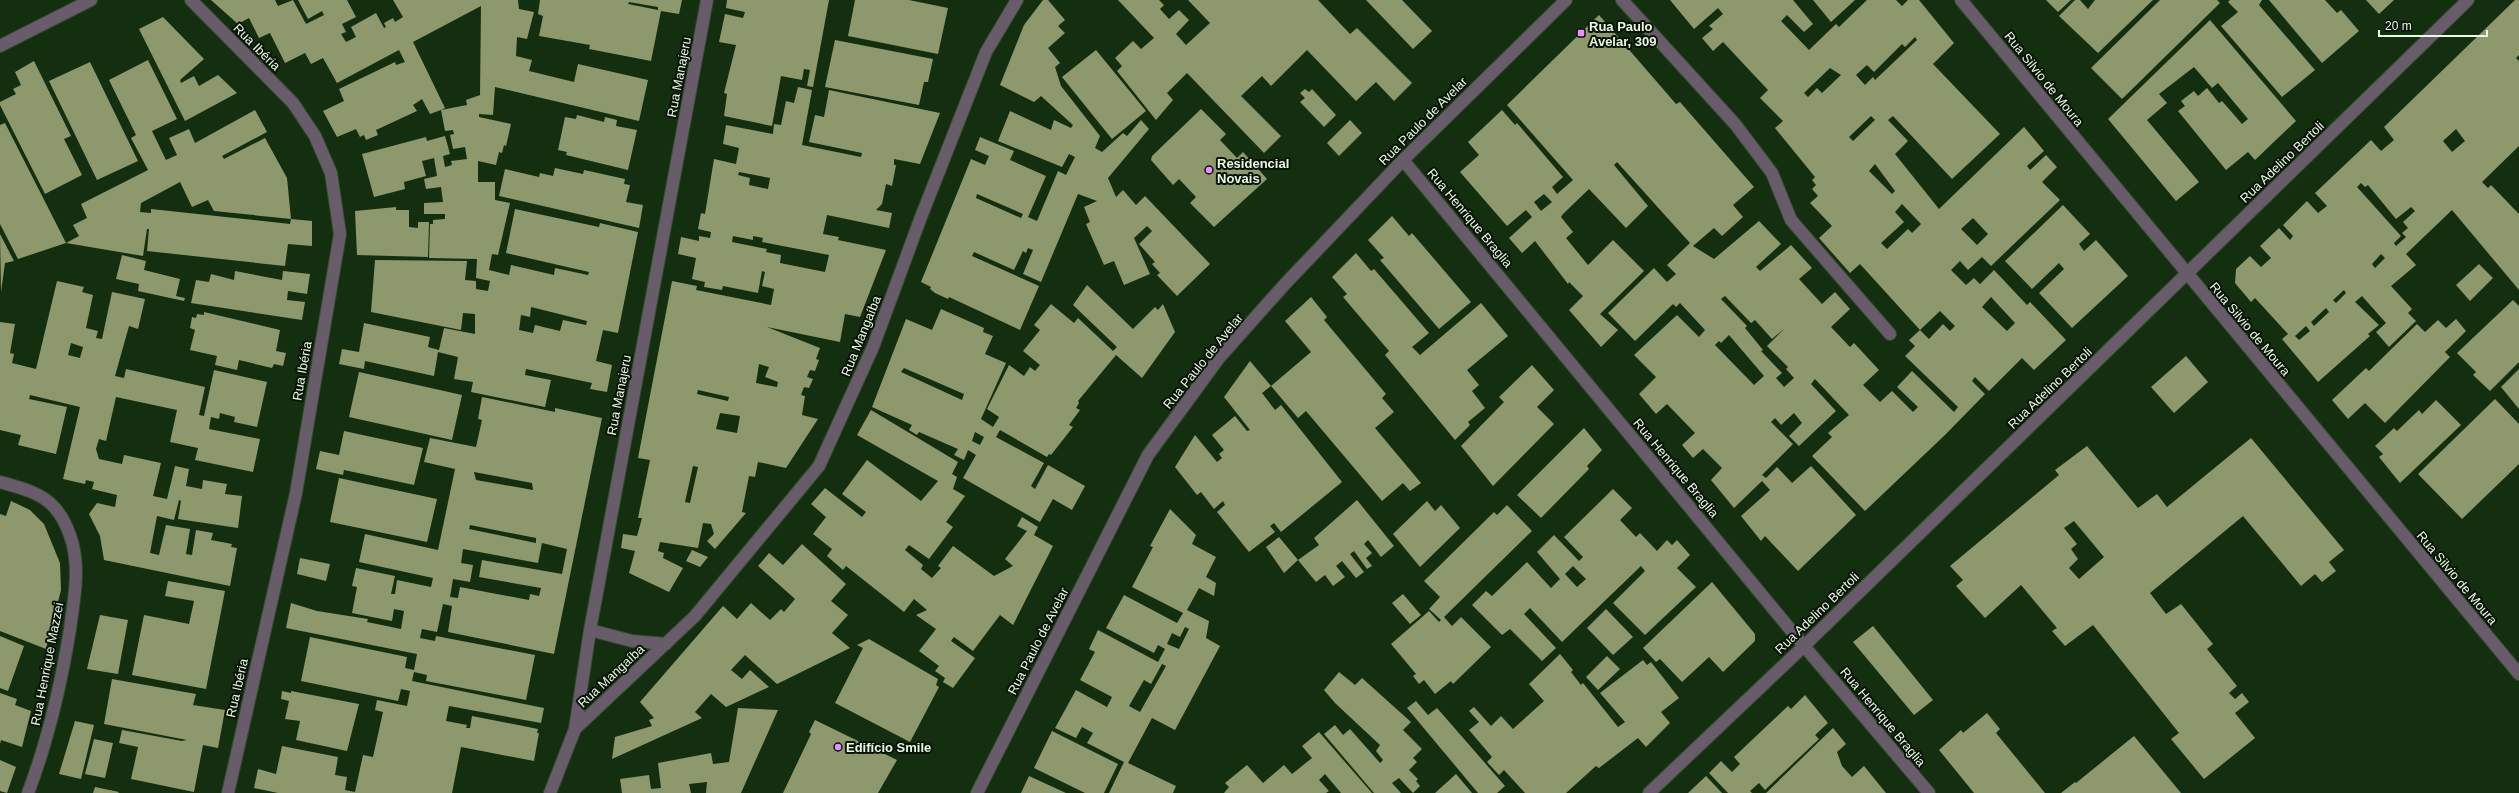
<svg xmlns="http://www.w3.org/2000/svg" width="2519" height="793" font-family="Arial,sans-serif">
	<rect width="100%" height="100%" fill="#142f0f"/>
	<path fill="#8d996c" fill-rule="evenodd" d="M 211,0 L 275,0 L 278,6 L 293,0 L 306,24 L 324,15 L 322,11 L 308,19 L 298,0 L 347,0 L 356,17 L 342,24 L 346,32 L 341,34 L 346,42 L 356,37 L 351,27 L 376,13 L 384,28 L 386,27 L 384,23 L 393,18 L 395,22 L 403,17 L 393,0 L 518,0 L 519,9 L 534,12 L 527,39 L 517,37 L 516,56 L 532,60 L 529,71 L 574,82 L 578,64 L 648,80 L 639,121 L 495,87 L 493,115 L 479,114 L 479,117 L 511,124 L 506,146 L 504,145 L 502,153 L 499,152 L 496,165 L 478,161 L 478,182 L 495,182 L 495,200 L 510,203 L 498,255 L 492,254 L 489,270 L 509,275 L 511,265 L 554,275 L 555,268 L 588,275 L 589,272 L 506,253 L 515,209 L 599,227 L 600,223 L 638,232 L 618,333 L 603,330 L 596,361 L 612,365 L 607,392 L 590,389 L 592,383 L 526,369 L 525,375 L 551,380 L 545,407 L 471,392 L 473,382 L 454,379 L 458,357 L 438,352 L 434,376 L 365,361 L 364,369 L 339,364 L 342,349 L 359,352 L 364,323 L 430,337 L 428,347 L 439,350 L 444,328 L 475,334 L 475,314 L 463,313 L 461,330 L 371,312 L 375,260 L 467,261 L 465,280 L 476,281 L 476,289 L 488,291 L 490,281 L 476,278 L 477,259 L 429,258 L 430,224 L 433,224 L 433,220 L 445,219 L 445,214 L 424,214 L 424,203 L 443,202 L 441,187 L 426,189 L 424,179 L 437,176 L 434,158 L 422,161 L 426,176 L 404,182 L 405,189 L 374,197 L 362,154 L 426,137 L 427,141 L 445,136 L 450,154 L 443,156 L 445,167 L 452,165 L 451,161 L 467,159 L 465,147 L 453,149 L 450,135 L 454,134 L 453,130 L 445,131 L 441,110 L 430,114 L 422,99 L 413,105 L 417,111 L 376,130 L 378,135 L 366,140 L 364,135 L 360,137 L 356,129 L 337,137 L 323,111 L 344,101 L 339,89 L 395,62 L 396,65 L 405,62 L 399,50 L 337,83 L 323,58 L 311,64 L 305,53 L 285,63 L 270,33 L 259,38 L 249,18 L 238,24 ZM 481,6 L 480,95 L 466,100 L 467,105 L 441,110 L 445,108 L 413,42 ZM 531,307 L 587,321 L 586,325 L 563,320 L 560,331 L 535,325 L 533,333 L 519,330 L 521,315 L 530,317 Z
		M 540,0 L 682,0 L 679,14 L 661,11 L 651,61 L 589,49 L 590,45 L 539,36 L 543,16 L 538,14 ZM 629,2 L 658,7 L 658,10 L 628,4 Z
		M 727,0 L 829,0 L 813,87 L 807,86 L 810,70 L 804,69 L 802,80 L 781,76 L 772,126 L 724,116 L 727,94 L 724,93 L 736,45 L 719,42 L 725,14 L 743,18 L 745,12 L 726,8 Z
		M 855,0 L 909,0 L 948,8 L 938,54 L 848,36 Z
		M 1043,0 L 1048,0 L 1065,20 L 1058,26 L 1065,33 L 1048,48 L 1060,63 L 1055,67 L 1061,86 L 1100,136 L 1095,148 L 1102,152 L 1123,133 L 1127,136 L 1141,120 L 1149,129 L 1108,178 L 1116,197 L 1123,190 L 1136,205 L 1145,196 L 1210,264 L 1177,296 L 1157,275 L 1160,273 L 1152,264 L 1155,262 L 1139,244 L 1152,231 L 1147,226 L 1134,238 L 1150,274 L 1124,285 L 1114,261 L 1104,265 L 1086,224 L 1090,222 L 1084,207 L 1097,201 L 1078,194 L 1041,282 L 1023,274 L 1033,250 L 1028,248 L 1026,253 L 1023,251 L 1014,270 L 974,252 L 972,256 L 1039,286 L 1020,330 L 949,297 L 948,299 L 935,293 L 930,289 L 931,287 L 921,282 L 971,159 L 985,165 L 989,156 L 975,150 L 980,137 L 1014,151 L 1010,160 L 1046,176 L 1028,217 L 1037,221 L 1058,171 L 1066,175 L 1075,157 L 1069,154 L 1062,167 L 998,141 L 1010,111 L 1051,130 L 1054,120 L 1071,128 L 1073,125 L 1041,96 L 1034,102 L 1000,85 L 1024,25 ZM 977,194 L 1023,214 L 1021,218 L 976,198 Z
		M 1118,0 L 1159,0 L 1164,5 L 1160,9 L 1169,19 L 1179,10 L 1189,20 L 1176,34 L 1186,45 L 1210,23 L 1188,0 L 1318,0 L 1350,34 L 1357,28 L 1412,83 L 1394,101 L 1376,82 L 1356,101 L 1307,50 L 1271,86 L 1262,76 L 1241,96 L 1281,136 L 1264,153 L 1187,73 L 1167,93 L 1173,100 L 1156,120 L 1117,71 L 1122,66 L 1115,58 L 1133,41 L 1141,49 L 1154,38 Z
		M 1366,0 L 1402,0 L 1432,31 L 1413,49 Z
		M 1670,0 L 1793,0 L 1813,24 L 1804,32 L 1787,15 L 1781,21 L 1809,50 L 1836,24 L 1839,27 L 1867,0 L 1896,0 L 1902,6 L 1908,0 L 1919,0 L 1954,43 L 1933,64 L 2000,134 L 1952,179 L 1893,116 L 1888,120 L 1908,141 L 1895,154 L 1939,209 L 2024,127 L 2044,151 L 2027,166 L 2030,170 L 2046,155 L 2057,167 L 2042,182 L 2060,200 L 1991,266 L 1982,257 L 1968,270 L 1960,261 L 1951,270 L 1966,285 L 1974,278 L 1980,284 L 1994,270 L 2027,305 L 2030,302 L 2066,340 L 2034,370 L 2022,358 L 1989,391 L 1975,377 L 1972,381 L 1985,394 L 1946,434 L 1865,511 L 1812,456 L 1832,437 L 1828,433 L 1849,415 L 1815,379 L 1811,384 L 1836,411 L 1799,446 L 1789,436 L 1802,423 L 1794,413 L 1781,425 L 1775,418 L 1771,422 L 1793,444 L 1762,475 L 1766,478 L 1777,467 L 1792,483 L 1811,466 L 1856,515 L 1798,571 L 1765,536 L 1761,541 L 1741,516 L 1770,490 L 1762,481 L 1734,508 L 1711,480 L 1722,468 L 1703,449 L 1693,458 L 1682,445 L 1695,433 L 1667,404 L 1656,414 L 1639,394 L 1656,377 L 1634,355 L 1677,315 L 1699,337 L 1705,330 L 1680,303 L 1676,307 L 1673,304 L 1635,341 L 1608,313 L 1654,268 L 1667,282 L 1676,274 L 1667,265 L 1690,243 L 1617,162 L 1614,165 L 1648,206 L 1626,228 L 1589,189 L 1563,214 L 1561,217 L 1573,232 L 1566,238 L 1588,265 L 1613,240 L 1644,271 L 1600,314 L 1618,330 L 1601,347 L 1569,310 L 1583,296 L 1569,282 L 1568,284 L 1535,241 L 1522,253 L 1509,238 L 1532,217 L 1526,210 L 1507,226 L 1460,172 L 1479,155 L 1468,142 L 1502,110 L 1515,125 L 1517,123 L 1563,177 L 1552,187 L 1557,194 L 1573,180 L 1507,105 L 1599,15 L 1676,104 L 1680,102 L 1754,187 L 1733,205 L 1743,217 L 1722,236 L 1714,228 L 1693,246 L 1714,259 L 1759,221 L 1781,244 L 1756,267 L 1760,271 L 1791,245 L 1812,268 L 1799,279 L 1822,304 L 1835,292 L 1850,309 L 1831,327 L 1850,347 L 1854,343 L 1879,370 L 1863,385 L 1880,402 L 1892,391 L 1913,412 L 1918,407 L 1897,387 L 1912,371 L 1954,412 L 1958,407 L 1905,356 L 1915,346 L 1909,340 L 1920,330 L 1860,264 L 1850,273 L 1819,238 L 1832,226 L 1810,203 L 1818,196 L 1812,189 L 1816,185 L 1812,180 L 1815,177 L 1775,128 L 1783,121 L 1760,98 L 1768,90 L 1723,42 L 1713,51 L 1702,38 L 1713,29 L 1709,26 L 1723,14 L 1718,8 L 1694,29 ZM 1915,37 L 1917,40 L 1875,80 L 1873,77 L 1865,85 L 1856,75 L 1867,65 L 1874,72 L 1902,44 L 1905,47 ZM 1830,68 L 1841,75 L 1822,93 L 1817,88 L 1808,97 L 1804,93 ZM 1871,116 L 1875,120 L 1853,141 L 1849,137 ZM 1875,164 L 1895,191 L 1892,194 L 1869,171 ZM 1544,194 L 1552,202 L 1541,211 L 1534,202 ZM 1902,204 L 1921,224 L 1912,233 L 1908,229 L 1887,249 L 1881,243 L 1904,222 L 1895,212 ZM 1973,218 L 1988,234 L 1977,245 L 1961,229 ZM 1725,296 L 1751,323 L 1755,320 L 1772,339 L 1785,328 L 1767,346 L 1788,367 L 1786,369 L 1794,378 L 1784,387 L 1776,378 L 1782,373 L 1761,351 L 1763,350 L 1745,328 L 1747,326 L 1721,299 ZM 1991,297 L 2015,323 L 2007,331 L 1982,307 ZM 1940,311 L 1955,326 L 1950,331 L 1943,324 L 1929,339 L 1920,330 ZM 1729,335 L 1764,376 L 1754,385 L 1715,345 L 1719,341 L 1721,343 Z
		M 1813,0 L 1855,0 L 1831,22 Z
		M 2046,0 L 2071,0 L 2058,12 Z
		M 2075,0 L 2080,0 L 2088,9 L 2095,0 L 2153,0 L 2098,53 L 2059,16 Z
		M 2160,0 L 2217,0 L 2220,3 L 2122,99 L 2091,68 Z
		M 2230,0 L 2262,0 L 2259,5 L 2315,70 L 2282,97 L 2221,26 L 2238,12 L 2228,2 Z
		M 2269,0 L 2325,0 L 2337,13 L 2341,10 L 2359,31 L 2322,63 Z
		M 2366,0 L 2394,0 L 2379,14 Z
		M 2515,0 L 2519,0 L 2519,55 L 2516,58 L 2519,61 L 2519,146 L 2482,182 L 2488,188 L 2491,185 L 2519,214 L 2519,290 L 2452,210 L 2406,254 L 2416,265 L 2391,286 L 2412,309 L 2408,313 L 2416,321 L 2389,347 L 2376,332 L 2386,323 L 2362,296 L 2355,302 L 2379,325 L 2368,334 L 2370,336 L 2318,382 L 2282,339 L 2288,334 L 2255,298 L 2251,302 L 2235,283 L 2236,269 L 2250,256 L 2261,267 L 2271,258 L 2260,246 L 2279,228 L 2290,240 L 2293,236 L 2283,225 L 2307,201 L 2318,213 L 2327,206 L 2315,193 L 2371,140 L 2381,151 L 2394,140 L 2384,127 ZM 2456,129 L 2465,141 L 2452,152 L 2443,141 ZM 2361,183 L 2365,187 L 2368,185 L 2396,219 L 2411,207 L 2415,211 L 2403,222 L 2408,228 L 2402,233 L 2406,237 L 2396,246 L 2394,243 L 2401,236 L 2357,187 ZM 2381,254 L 2385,258 L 2375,268 L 2372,264 ZM 2344,290 L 2346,293 L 2336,303 L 2333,300 ZM 2326,308 L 2329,312 L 2314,326 L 2311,322 ZM 2306,326 L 2310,331 L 2299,340 L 2295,336 Z
		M 163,17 L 204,59 L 180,80 L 181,83 L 194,76 L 199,86 L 218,75 L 237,93 L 185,121 L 139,29 Z
		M 2210,20 L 2296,121 L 2255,160 L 2248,152 L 2226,170 L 2178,111 L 2185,106 L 2181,101 L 2194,91 L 2198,96 L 2207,88 L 2219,103 L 2222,101 L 2242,124 L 2248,119 L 2218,83 L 2212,88 L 2194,67 L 2159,94 L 2167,103 L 2147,120 L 2199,182 L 2176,201 L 2108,119 Z
		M 835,40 L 933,59 L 928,82 L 924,82 L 919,105 L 825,87 Z
		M 1096,50 L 1146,111 L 1112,139 L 1062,77 Z
		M 148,60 L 177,119 L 152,131 L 166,160 L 177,155 L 169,138 L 189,129 L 195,143 L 255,110 L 267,132 L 222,156 L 224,159 L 265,138 L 287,178 L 291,219 L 214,211 L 208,200 L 192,207 L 180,182 L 141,203 L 140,212 L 151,213 L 151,209 L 290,224 L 291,219 L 312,221 L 312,246 L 288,244 L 285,266 L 147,251 L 149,229 L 147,229 L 143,256 L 66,243 L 79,236 L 73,225 L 87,218 L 81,204 L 148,170 L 131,138 L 136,135 L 109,80 Z
		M 34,61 L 71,136 L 64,139 L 82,175 L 45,194 L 0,105 L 0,102 L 16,94 L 13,89 L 21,85 L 15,72 Z
		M 90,62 L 138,161 L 97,180 L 49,81 Z
		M 798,87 L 812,90 L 802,145 L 861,157 L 862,153 L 809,142 L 815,115 L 824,117 L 829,90 L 940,113 L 920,164 L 894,159 L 894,165 L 896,165 L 892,186 L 886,184 L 882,204 L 876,210 L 892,213 L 889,228 L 827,215 L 823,234 L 839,237 L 838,240 L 886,250 L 860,317 L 845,314 L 840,342 L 767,327 L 820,348 L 816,359 L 819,360 L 815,371 L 810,370 L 807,377 L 813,379 L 809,388 L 804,387 L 801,395 L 805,396 L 802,415 L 818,419 L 786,468 L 758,462 L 755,477 L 749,476 L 742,512 L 746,513 L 715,549 L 707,541 L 714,534 L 711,524 L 703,523 L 698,548 L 660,542 L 658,551 L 664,553 L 663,558 L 683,568 L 669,592 L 629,573 L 635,551 L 621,548 L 623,534 L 637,536 L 642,518 L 638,518 L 650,460 L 638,458 L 672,281 L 697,286 L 696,290 L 771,305 L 774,289 L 762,286 L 765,272 L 762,271 L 758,293 L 723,286 L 722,290 L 704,287 L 705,282 L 692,279 L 696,258 L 678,254 L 681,237 L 699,241 L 699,236 L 710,238 L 711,232 L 698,229 L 701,213 L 705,214 L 714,159 L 736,164 L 739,148 L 723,144 L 726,125 L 773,134 L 774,124 L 781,125 L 786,101 L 794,103 ZM 739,172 L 770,178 L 768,189 L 749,185 L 750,178 L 738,175 ZM 733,236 L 753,240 L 753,236 L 763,238 L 762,242 L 829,255 L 825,272 L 780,263 L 781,255 L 766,252 L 767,249 L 732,242 ZM 759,364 L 769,367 L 765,377 L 778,382 L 777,387 L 756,383 ZM 698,390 L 729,397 L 728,401 L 697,394 ZM 720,413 L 740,416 L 737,433 L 716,429 ZM 693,466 L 698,467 L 690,503 L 685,502 Z
		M 1305,89 L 1309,92 L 1312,89 L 1336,115 L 1324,127 L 1300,102 L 1305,98 L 1300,93 Z
		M 1201,109 L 1226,134 L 1220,140 L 1237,158 L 1243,152 L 1267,179 L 1214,227 L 1190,203 L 1196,197 L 1179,179 L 1173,185 L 1151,160 L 1152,156 Z
		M 577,115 L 604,122 L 605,117 L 617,120 L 616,126 L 637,130 L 628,170 L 566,155 L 567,152 L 558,150 L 565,117 L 576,119 Z
		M 1350,120 L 1362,133 L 1339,156 L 1327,143 Z
		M 5,123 L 66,243 L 18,259 L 0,224 L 0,125 Z
		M 555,168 L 583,174 L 584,170 L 625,179 L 624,184 L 630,185 L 626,202 L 643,205 L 639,228 L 499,196 L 505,169 L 539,177 L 540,173 L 553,176 Z
		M 2063,205 L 2090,234 L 2079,244 L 2084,251 L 2096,240 L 2128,276 L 2072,328 L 2039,293 L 2064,269 L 2059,263 L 2032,289 L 2005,261 Z
		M 396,207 L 396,210 L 409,210 L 409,227 L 418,228 L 418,222 L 429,222 L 428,257 L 357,255 L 355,211 Z
		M 1392,216 L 1409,236 L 1412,233 L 1471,302 L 1439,329 L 1380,260 L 1384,258 L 1368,240 Z
		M 0,234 L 14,261 L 5,263 L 1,292 Z
		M 1356,253 L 1371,271 L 1374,269 L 1429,333 L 1412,347 L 1420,355 L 1481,303 L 1508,336 L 1467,370 L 1479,385 L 1472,391 L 1485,408 L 1468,422 L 1470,425 L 1455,440 L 1385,355 L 1389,351 L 1343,297 L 1347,294 L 1332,277 Z
		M 122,255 L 146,261 L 144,270 L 180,279 L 176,296 L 185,298 L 184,301 L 138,291 L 139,284 L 116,279 Z
		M 2479,264 L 2493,278 L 2470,301 L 2456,285 Z
		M 235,271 L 282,280 L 283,271 L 310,274 L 307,294 L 288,291 L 287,300 L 305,302 L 302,320 L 191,303 L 196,280 L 209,282 L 211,274 L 234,280 Z
		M 57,281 L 84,287 L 82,292 L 93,295 L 86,328 L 98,331 L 96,338 L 102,339 L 112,292 L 145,299 L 138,329 L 129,326 L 115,376 L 124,378 L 126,369 L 205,387 L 199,415 L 204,416 L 214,370 L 267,382 L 257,427 L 234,422 L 235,417 L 220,413 L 219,419 L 211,417 L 209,429 L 260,439 L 253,472 L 195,460 L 198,448 L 170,442 L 177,410 L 116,397 L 106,441 L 99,439 L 96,449 L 99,459 L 122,464 L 124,455 L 161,463 L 153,496 L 167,499 L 175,466 L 189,469 L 186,486 L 202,489 L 203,480 L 227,484 L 225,494 L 242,496 L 238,528 L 178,519 L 181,501 L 179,500 L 174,520 L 157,516 L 150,553 L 159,555 L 166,525 L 190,529 L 186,554 L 192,555 L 196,530 L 213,533 L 211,540 L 232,544 L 231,547 L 237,548 L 230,586 L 104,560 L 100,536 L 89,514 L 97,503 L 115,507 L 117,495 L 92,489 L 94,482 L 86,480 L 85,484 L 63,479 L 80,407 L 30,395 L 29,399 L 67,407 L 56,454 L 18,445 L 21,435 L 0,430 L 0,322 L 15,324 L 10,353 L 14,354 L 12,363 L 36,369 ZM 71,343 L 83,347 L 80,358 L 68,355 Z
		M 1087,285 L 1133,329 L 1155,307 L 1158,310 L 1163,304 L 1175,332 L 1142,378 L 1116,355 L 1078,401 L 1079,403 L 1076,408 L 1080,410 L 1069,425 L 1073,427 L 1051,455 L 1049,454 L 1047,457 L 1000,430 L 996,437 L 1044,463 L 1031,486 L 1035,489 L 1048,465 L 1085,486 L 1072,510 L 1053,499 L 1040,522 L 963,478 L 976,455 L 968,450 L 964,460 L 954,455 L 958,449 L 919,432 L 917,435 L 909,430 L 912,425 L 872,407 L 906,319 L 932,330 L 941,309 L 984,328 L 983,332 L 993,336 L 985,354 L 1006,363 L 981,419 L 993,427 L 999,417 L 987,409 L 1009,365 L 1024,376 L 1030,367 L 1035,371 L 1040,365 L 1023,351 L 1040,330 L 1034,325 L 1051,304 L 1074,323 L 1078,318 L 1113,351 L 1117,347 L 1073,305 ZM 904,368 L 964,394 L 962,400 L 901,372 ZM 975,432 L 984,437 L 980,445 L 972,441 Z
		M 1311,297 L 1327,317 L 1324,320 L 1386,394 L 1382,398 L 1394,412 L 1375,428 L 1421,483 L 1410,491 L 1403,483 L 1382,501 L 1306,411 L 1298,418 L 1271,386 L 1262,393 L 1275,410 L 1281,405 L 1342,482 L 1281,532 L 1274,523 L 1270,526 L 1275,532 L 1249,552 L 1217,512 L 1225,505 L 1223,501 L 1214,509 L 1201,492 L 1197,495 L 1175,467 L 1195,435 L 1217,462 L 1222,458 L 1219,454 L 1224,450 L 1212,435 L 1235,416 L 1247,431 L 1250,430 L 1224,397 L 1250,361 L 1271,386 L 1311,352 L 1285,321 Z
		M 2513,300 L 2519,306 L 2519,362 L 2490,391 L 2473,375 L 2476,372 L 2457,353 Z
		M 204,312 L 280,330 L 276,351 L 286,353 L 283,366 L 274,364 L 272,368 L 239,360 L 237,370 L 215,365 L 217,356 L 190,350 L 195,330 L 190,328 L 192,317 L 196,318 L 197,314 L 204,315 Z
		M 2456,319 L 2466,331 L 2445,352 L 2450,357 L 2385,423 L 2365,403 L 2348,419 L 2332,400 L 2366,368 L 2369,371 L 2417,324 L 2425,332 L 2438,320 L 2446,328 Z
		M 2186,356 L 2208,382 L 2174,413 L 2151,387 Z
		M 1532,365 L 1554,390 L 1537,407 L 1554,424 L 1493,486 L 1461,446 L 1504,402 L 1499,397 Z
		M 2519,369 L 2519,409 L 2501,387 Z
		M 359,372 L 462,395 L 452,440 L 349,417 Z
		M 482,397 L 555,412 L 555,408 L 602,418 L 554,654 L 448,632 L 452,606 L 443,604 L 437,632 L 422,629 L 420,638 L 435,641 L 436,636 L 535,655 L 526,700 L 426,681 L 427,675 L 414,672 L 412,681 L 544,708 L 541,723 L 449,706 L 446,721 L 467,725 L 466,728 L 470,728 L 472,716 L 538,729 L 537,733 L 539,733 L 534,761 L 461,747 L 452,793 L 278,793 L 254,788 L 258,769 L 276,774 L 282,746 L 338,757 L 335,775 L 347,777 L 345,790 L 355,792 L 363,755 L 373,757 L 383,712 L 375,710 L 377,700 L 407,706 L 410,691 L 401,689 L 398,701 L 301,681 L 310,637 L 407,657 L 405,668 L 414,670 L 417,654 L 286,628 L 291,603 L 317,611 L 368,619 L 367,622 L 401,629 L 404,611 L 394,609 L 392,621 L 352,613 L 357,587 L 352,586 L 356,568 L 395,576 L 391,594 L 395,594 L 397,580 L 431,587 L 433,578 L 359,562 L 365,534 L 438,550 L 455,469 L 424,462 L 430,438 L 476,447 L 482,420 L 478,419 ZM 474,472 L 532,483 L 533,490 L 476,480 ZM 470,525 L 536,538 L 536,543 L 469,529 ZM 542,543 L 567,549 L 562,574 L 482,560 L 479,577 L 541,588 L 539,596 L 530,594 L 529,600 L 460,587 L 458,598 L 450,597 L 453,579 L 470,582 L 473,565 L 461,563 L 463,549 L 538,563 Z
		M 2495,399 L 2519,424 L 2519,464 L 2462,519 L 2418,474 Z
		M 2436,400 L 2461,425 L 2400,483 L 2379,457 L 2383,454 L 2375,446 L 2394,428 L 2397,431 L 2419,410 L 2422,414 Z
		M 871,410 L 958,462 L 952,474 L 957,477 L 953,489 L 965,496 L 946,522 L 953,527 L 929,559 L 909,545 L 905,550 L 923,565 L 921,569 L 932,578 L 941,568 L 938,566 L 953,546 L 994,576 L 1013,566 L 1005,559 L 1027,531 L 1017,526 L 1022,517 L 1038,527 L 1034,535 L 1053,546 L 1013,625 L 1000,615 L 973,651 L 954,637 L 951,641 L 975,658 L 953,688 L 943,682 L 945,678 L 935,671 L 939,666 L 919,651 L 936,629 L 916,615 L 927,610 L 914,599 L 904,612 L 846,566 L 843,570 L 827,556 L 832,549 L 813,534 L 826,517 L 811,504 L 825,488 L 862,517 L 866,512 L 842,494 L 867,460 L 921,501 L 938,481 L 857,435 Z
		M 1584,428 L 1602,450 L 1587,466 L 1589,469 L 1541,518 L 1517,495 Z
		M 344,431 L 423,448 L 414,485 L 344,470 L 343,475 L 316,469 L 320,451 L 339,455 Z
		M 2251,438 L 2344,550 L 2329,562 L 2336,571 L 2322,582 L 2315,574 L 2301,586 L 2243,516 L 2150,593 L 2166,614 L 2181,604 L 2213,644 L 2207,649 L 2237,686 L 2229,693 L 2235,699 L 2242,693 L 2249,702 L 2235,713 L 2255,738 L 2204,779 L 2171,739 L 2179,733 L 2093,625 L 2065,646 L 2052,631 L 2057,628 L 2021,585 L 1985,618 L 1956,586 L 1963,580 L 1950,566 L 2059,475 L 2055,470 L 2087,446 L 2138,508 L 2157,494 L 2167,507 ZM 2074,521 L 2104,557 L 2079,579 L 2069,568 L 2078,559 L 2071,549 L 2077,544 L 2064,528 Z
		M 339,478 L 437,499 L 427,542 L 330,522 Z
		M 1613,489 L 1632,508 L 1620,520 L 1636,537 L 1640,533 L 1657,551 L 1667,540 L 1672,545 L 1677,540 L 1690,555 L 1677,568 L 1696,587 L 1645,635 L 1613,603 L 1645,571 L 1641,566 L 1562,642 L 1530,608 L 1524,614 L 1556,648 L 1542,661 L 1510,629 L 1502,635 L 1472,605 L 1486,591 L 1492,596 L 1527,562 L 1551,588 L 1560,579 L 1537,552 L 1554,535 L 1579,561 L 1583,557 L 1564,537 ZM 1573,566 L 1586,579 L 1577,587 L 1565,574 Z
		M 1357,500 L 1394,546 L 1381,557 L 1368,540 L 1364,544 L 1372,553 L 1366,558 L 1372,566 L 1367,569 L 1354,551 L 1350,554 L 1364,572 L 1356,578 L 1342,561 L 1336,566 L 1345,577 L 1333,586 L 1325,575 L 1316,582 L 1298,560 L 1284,573 L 1266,547 L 1279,537 L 1298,560 L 1319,545 L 1314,538 Z
		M 11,501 L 30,510 L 44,524 L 60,563 L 61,590 L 46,649 L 0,631 L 0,514 L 6,516 Z
		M 1427,501 L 1435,511 L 1441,505 L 1460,528 L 1420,567 L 1393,534 Z
		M 1507,505 L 1532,531 L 1444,617 L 1452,626 L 1461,617 L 1491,647 L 1453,684 L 1451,681 L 1435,694 L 1424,680 L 1419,684 L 1413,676 L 1416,674 L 1391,644 L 1429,611 L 1439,622 L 1441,620 L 1429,609 L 1440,597 L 1424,581 L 1494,512 L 1497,515 Z
		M 1170,509 L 1196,535 L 1192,544 L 1216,557 L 1206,577 L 1216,583 L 1214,596 L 1199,588 L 1187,610 L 1209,621 L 1206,638 L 1220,646 L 1175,730 L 1152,718 L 1128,763 L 1176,786 L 1173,793 L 1109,793 L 1124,762 L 1087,743 L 1093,733 L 1082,727 L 1076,738 L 1055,728 L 1076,690 L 1107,707 L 1112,697 L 1080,680 L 1095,652 L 1089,649 L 1098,630 L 1158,662 L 1165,649 L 1158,645 L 1154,653 L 1106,628 L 1124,595 L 1177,623 L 1183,613 L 1132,587 L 1153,547 L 1150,546 ZM 1185,627 L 1189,629 L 1179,649 L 1167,644 L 1172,633 L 1180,637 ZM 1162,664 L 1166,666 L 1140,712 L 1129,706 L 1144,680 L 1151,684 Z
		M 802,544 L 846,584 L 831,601 L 848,615 L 832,633 L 850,648 L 777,684 L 745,655 L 731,670 L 742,679 L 750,670 L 769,687 L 726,707 L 711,694 L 695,712 L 702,718 L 612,759 L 615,737 L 652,726 L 649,720 L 654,718 L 640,702 L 723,606 L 737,619 L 751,603 L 770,620 L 781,609 L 784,612 L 795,599 L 758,566 L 769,553 L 783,565 Z
		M 692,550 L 708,557 L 700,567 L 686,561 Z
		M 300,558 L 330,564 L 326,581 L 297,574 Z
		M 168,581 L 225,591 L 206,689 L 132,675 L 144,615 L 189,624 L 194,601 L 165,596 Z
		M 1712,582 L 1755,634 L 1755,641 L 1723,672 L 1709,657 L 1682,682 L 1660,659 L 1656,662 L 1643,648 Z
		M 1403,594 L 1421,615 L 1410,624 L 1392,603 Z
		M 1606,609 L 1633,637 L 1613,655 L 1587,628 Z
		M 100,615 L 128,620 L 118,674 L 87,669 Z
		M 1873,626 L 1933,700 L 1914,715 L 1853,642 Z
		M 0,636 L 24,646 L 8,691 L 0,688 Z
		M 869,639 L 938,679 L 936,685 L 939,687 L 910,742 L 835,703 L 863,648 L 857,645 Z
		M 1560,654 L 1573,670 L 1571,672 L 1581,685 L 1583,683 L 1618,727 L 1625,722 L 1600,693 L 1643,660 L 1647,665 L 1651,662 L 1679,698 L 1661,712 L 1670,723 L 1646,747 L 1638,738 L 1599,768 L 1596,766 L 1566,793 L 1525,793 L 1504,770 L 1499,775 L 1487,762 L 1492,757 L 1469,730 L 1479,722 L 1469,711 L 1474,707 L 1491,726 L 1501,716 L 1513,729 L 1544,701 L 1529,684 Z
		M 1607,656 L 1620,669 L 1598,690 L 1586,677 Z
		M 1339,672 L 1355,685 L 1362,678 L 1411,722 L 1403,730 L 1422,749 L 1413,758 L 1417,762 L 1409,770 L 1418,779 L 1416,781 L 1420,786 L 1413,793 L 1399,778 L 1392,783 L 1401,793 L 1374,793 L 1324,734 L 1335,725 L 1343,735 L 1350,729 L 1380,763 L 1383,760 L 1376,751 L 1380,745 L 1335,703 L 1324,690 Z
		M 112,679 L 196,694 L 193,705 L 225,710 L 218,748 L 203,745 L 194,792 L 131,779 L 138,747 L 119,743 L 122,730 L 182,741 L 187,740 L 104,724 Z
		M 282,691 L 291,693 L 291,691 L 359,704 L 347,751 L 296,740 L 300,721 L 285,719 L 289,701 L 281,699 Z
		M 0,693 L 17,699 L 15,705 L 31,711 L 22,747 L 1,740 L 0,744 Z
		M 1805,695 L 1828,723 L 1815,735 L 1819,739 L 1765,790 L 1759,783 L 1750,791 L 1752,793 L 1728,793 L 1709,773 L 1721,761 L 1732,772 L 1740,764 L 1734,757 L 1788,706 L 1791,709 Z
		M 1416,701 L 1428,715 L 1437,708 L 1505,786 L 1497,793 L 1478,793 L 1407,708 Z
		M 738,708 L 778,710 L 741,793 L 706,793 L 707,782 L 689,784 L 691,793 L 622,793 L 620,779 L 649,775 L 651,789 L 661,788 L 658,763 L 711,753 L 713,764 L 729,762 Z
		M 1987,713 L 2000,729 L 1996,733 L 2045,793 L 1974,793 L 1939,750 L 1961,730 L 1963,733 Z
		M 815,720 L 897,760 L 878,793 L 783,793 L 811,734 L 809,732 Z
		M 75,721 L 94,725 L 81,779 L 59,774 Z
		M 1833,728 L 1846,744 L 1837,752 L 1842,766 L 1852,777 L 1864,766 L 1886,793 L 1766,793 Z
		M 1052,731 L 1118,764 L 1104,793 L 1085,793 L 1034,768 Z
		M 1319,732 L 1372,793 L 1341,793 L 1325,774 L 1319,780 L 1329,791 L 1326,793 L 1224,793 L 1229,787 L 1225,783 L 1247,765 L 1263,783 L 1284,765 L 1292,774 L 1312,758 L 1302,746 Z
		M 2134,736 L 2181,793 L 2061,793 L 2075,782 L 2076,783 Z
		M 94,739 L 113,743 L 105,778 L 85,774 Z
		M 0,760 L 16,767 L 7,793 L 0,791 Z
		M 1456,774 L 1472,793 L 1435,793 Z
		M 1029,776 L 1066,793 L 1021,793 Z
		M 1706,776 L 1722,793 L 1688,793 Z
		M 95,787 L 119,792 L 118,793 L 93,793 Z"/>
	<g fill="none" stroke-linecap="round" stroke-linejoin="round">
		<g stroke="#324b2d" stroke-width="14">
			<path id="minor" d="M 191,0 L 293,103 L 315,136 L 331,173 L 340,234 L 296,493 L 228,793
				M 1622,0 L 1735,124 L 1772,173 L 1791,220 L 1890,334
				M 1961,0 L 2519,674
				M 0,46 L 91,0
				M 1403,160 L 1804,646 L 1929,793
				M 0,482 C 17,487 36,491 50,503 C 64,515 73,539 75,557 C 78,580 73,606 70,629 C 61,685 48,740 28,793
				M 590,630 L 632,641 L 666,644
				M 575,729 L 695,616 L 819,466 L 873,347 L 921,217 L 986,52 L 1017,0
				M 550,793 L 575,729 L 590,630 L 707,0
				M 977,793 L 1148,455 L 1219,358 L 1285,284 L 1403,160 L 1566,0
				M 1649,793 L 1804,646 L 2468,0"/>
		</g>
		<use href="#minor" stroke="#685c6b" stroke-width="12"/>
	</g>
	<g fill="#e98dfd" stroke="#091407" stroke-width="1.5">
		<rect x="1577" y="29" width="8" height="8" rx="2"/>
		<circle cx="1209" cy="170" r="4"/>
		<circle cx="838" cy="747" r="4"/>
	</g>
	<g text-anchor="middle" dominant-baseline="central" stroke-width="4" stroke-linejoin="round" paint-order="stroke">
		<g font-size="13" font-weight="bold" fill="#e8f9e5" stroke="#091407" text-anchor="start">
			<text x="1589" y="26">Rua Paulo<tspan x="1589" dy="15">Avelar, 309</tspan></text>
			<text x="1217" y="163">Residencial<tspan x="1217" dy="15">Novais</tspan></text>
			<text x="846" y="747">Edifício Smile</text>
		</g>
		<g font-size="13" fill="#e8f9e5" stroke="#091407">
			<text transform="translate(257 47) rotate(45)">Rua Ibéria</text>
			<text transform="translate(679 77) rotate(-79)">Rua Manajeru</text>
			<text transform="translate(2044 79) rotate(51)">Rua Silvio de Moura</text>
			<text transform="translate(1423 121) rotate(-45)">Rua Paulo de Avelar</text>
			<text transform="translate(2282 162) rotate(-44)">Rua Adelino Bertoli</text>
			<text transform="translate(1470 218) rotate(50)">Rua Henrique Braglia</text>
			<text transform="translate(2250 329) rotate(50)">Rua Silvio de Moura</text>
			<text transform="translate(861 336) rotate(-68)">Rua Mangaíba</text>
			<text transform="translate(1203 361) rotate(-51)">Rua Paulo de Avelar</text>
			<text transform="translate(302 371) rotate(-80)">Rua Ibéria</text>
			<text transform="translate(2050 388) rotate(-44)">Rua Adelino Bertoli</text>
			<text transform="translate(619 395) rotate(-79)">Rua Manajeru</text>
			<text transform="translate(1676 468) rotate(50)">Rua Henrique Braglia</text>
			<text transform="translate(2457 578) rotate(50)">Rua Silvio de Moura</text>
			<text transform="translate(1817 613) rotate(-44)">Rua Adelino Bertoli</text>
			<text transform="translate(1038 641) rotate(-63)">Rua Paulo de Avelar</text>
			<text transform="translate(47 664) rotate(-79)">Rua Henrique Mazzei</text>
			<text transform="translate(611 676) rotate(-43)">Rua Mangaíba</text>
			<text transform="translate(237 688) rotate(-77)">Rua Ibéria</text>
			<text transform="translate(1883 717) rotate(50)">Rua Henrique Braglia</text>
		</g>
	</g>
	<path d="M2379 30v6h108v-6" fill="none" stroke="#e8f9e5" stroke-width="2"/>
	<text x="2385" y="30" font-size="12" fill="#e8f9e5" stroke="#091407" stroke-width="3" paint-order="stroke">20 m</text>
</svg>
